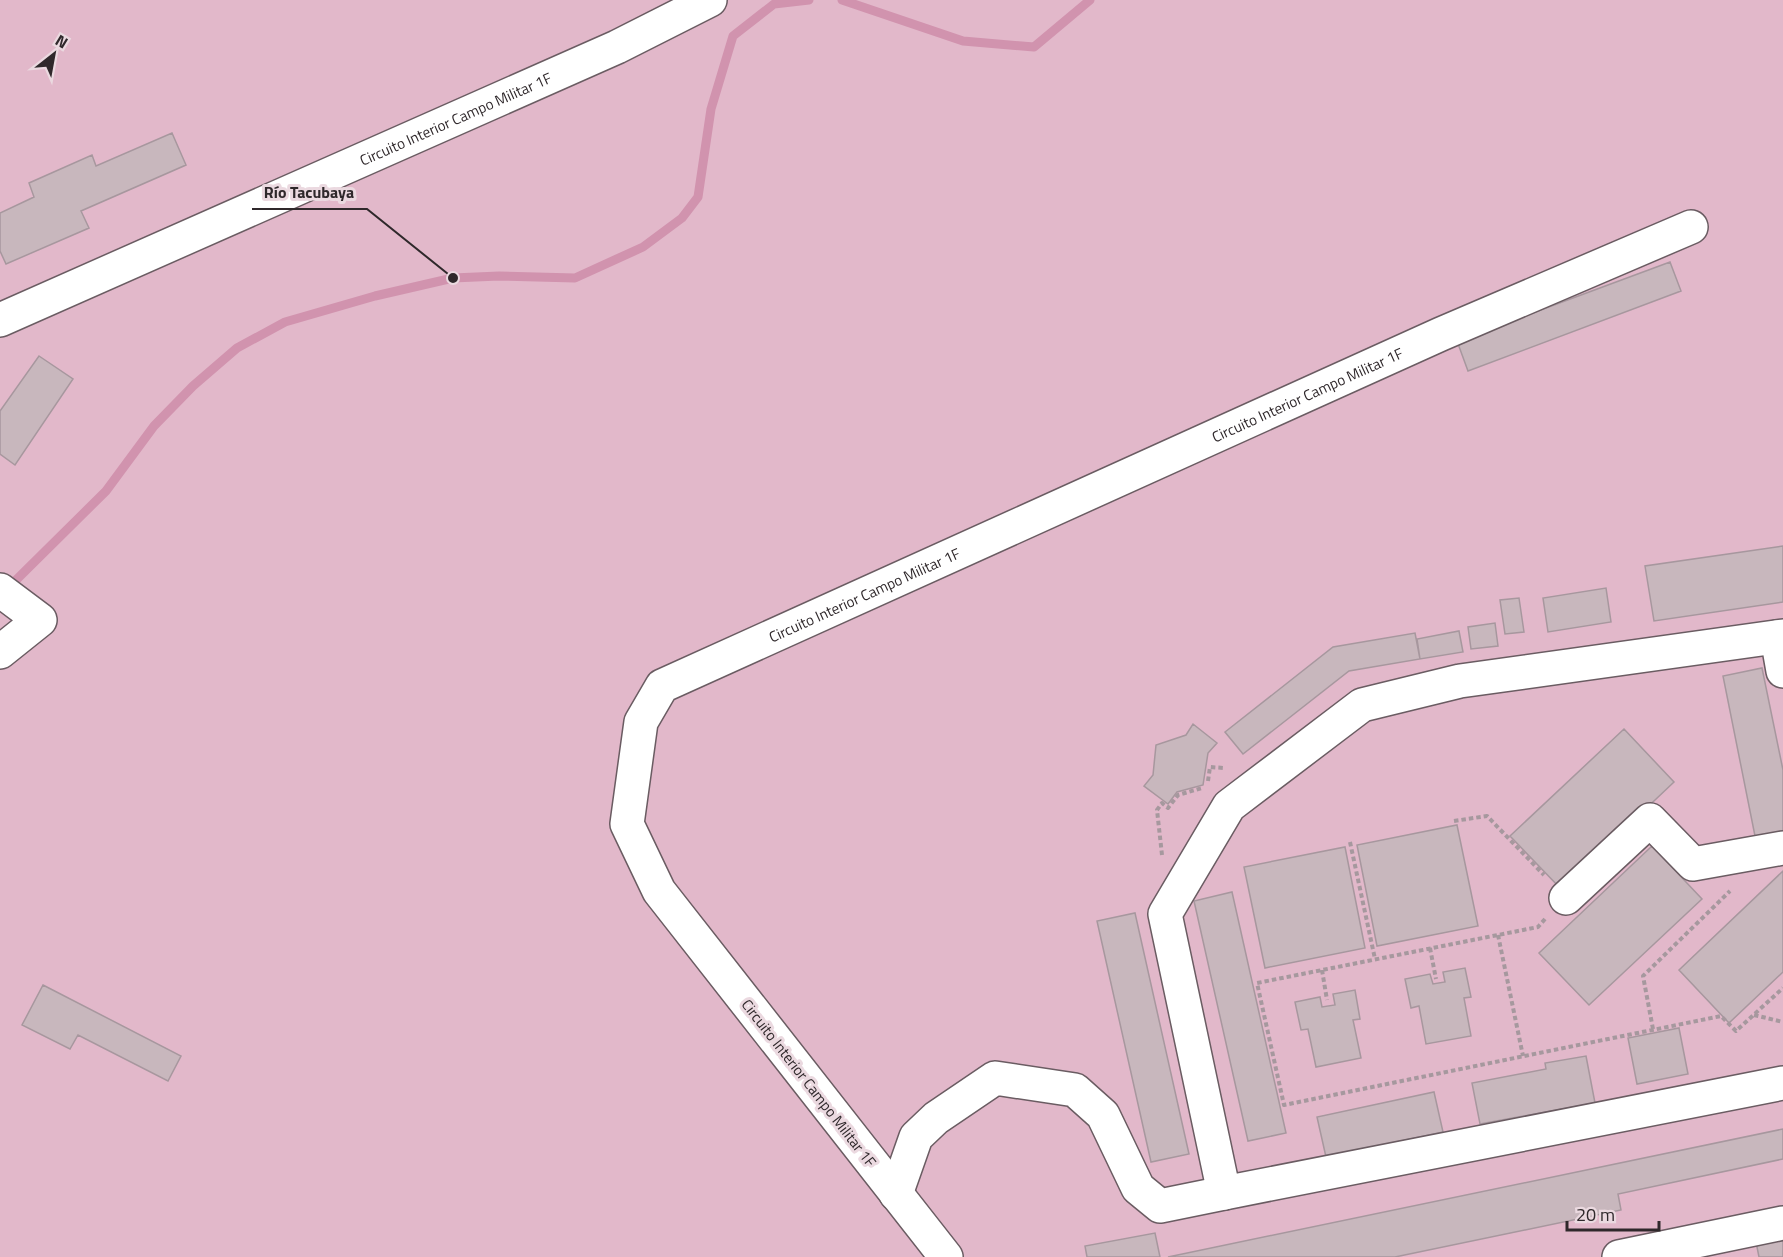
<svg xmlns="http://www.w3.org/2000/svg" width="1783" height="1257" font-family="'Titillium Web',sans-serif">
	<rect width="100%" height="100%" fill="#ebd9e0"/>
	<path fill="#e2b8ca" d="M 0,0 L 1783,0 L 1783,1257 L 0,1257 Z"/>
	<g fill="none" stroke-linecap="round" stroke-linejoin="round">
		<path stroke="#d193ae" stroke-width="9" d="M 842,0 L 963,41 L 1034,47 L 1090,0
			M 8,588 L 106,491 L 154,426 L 193,386 L 237,348 L 285,322 L 375,296 L 453,278 L 499,276 L 575,278 L 643,247 L 682,218 L 698,197 L 711,109 L 733,36 L 774,4 L 809,0"/>
	</g>
	<path fill="#c8b7bd" stroke="#a7979e" stroke-width="1.5" d="M 172,133 L 186,165 L 81,211 L 89,228 L 6,264 L 0,251 L 0,213 L 34,197 L 29,183 L 92,155 L 96,166 Z
		M 1670,262 L 1681,291 L 1468,371 L 1457,341 Z
		M 39,356 L 73,379 L 15,465 L 0,454 L 0,411 Z
		M 1783,546 L 1783,602 L 1654,621 L 1645,566 Z
		M 1606,588 L 1611,622 L 1548,632 L 1543,598 Z
		M 1519,598 L 1524,632 L 1505,634 L 1500,600 Z
		M 1495,623 L 1498,646 L 1471,649 L 1468,627 Z
		M 1459,631 L 1463,652 L 1420,659 L 1417,639 Z
		M 1415,633 L 1420,659 L 1349,671 L 1243,754 L 1225,732 L 1333,647 Z
		M 1762,668 L 1783,770 L 1783,835 L 1756,841 L 1723,676 Z
		M 1193,724 L 1217,743 L 1208,753 L 1203,785 L 1177,792 L 1168,804 L 1144,786 L 1153,775 L 1156,745 L 1186,735 Z
		M 1624,729 L 1674,782 L 1561,889 L 1510,836 Z
		M 1457,825 L 1478,926 L 1377,946 L 1357,845 Z
		M 1652,846 L 1702,899 L 1589,1005 L 1539,953 Z
		M 1345,847 L 1365,948 L 1265,968 L 1244,867 Z
		M 1783,871 L 1783,972 L 1729,1023 L 1679,970 Z
		M 1232,892 L 1286,1133 L 1248,1141 L 1194,901 Z
		M 1135,913 L 1189,1154 L 1151,1162 L 1097,921 Z
		M 1465,968 L 1471,997 L 1464,998 L 1471,1036 L 1426,1044 L 1419,1006 L 1411,1008 L 1405,979 L 1430,974 L 1433,984 L 1445,982 L 1443,972 Z
		M 43,985 L 181,1056 L 168,1081 L 78,1035 L 70,1049 L 22,1025 Z
		M 1355,990 L 1360,1019 L 1353,1020 L 1361,1058 L 1316,1067 L 1308,1029 L 1301,1030 L 1295,1002 L 1320,997 L 1322,1007 L 1335,1005 L 1333,994 Z
		M 1679,1028 L 1688,1074 L 1637,1084 L 1628,1038 Z
		M 1586,1056 L 1595,1103 L 1480,1124 L 1472,1083 L 1546,1069 L 1545,1063 Z
		M 1434,1092 L 1443,1132 L 1326,1157 L 1317,1117 Z
		M 1783,1129 L 1783,1159 L 1618,1194 L 1621,1210 L 1395,1257 L 1168,1257 Z
		M 1155,1233 L 1160,1257 L 1087,1257 L 1085,1246 Z
		M 1783,1236 L 1783,1257 L 1759,1257 L 1756,1242 Z"/>
	<g fill="none" stroke-linecap="round" stroke-linejoin="round">
		<g stroke="#6a5c62" stroke-width="36">
			<g id="minor">
				<path id="s1" d="M 0,320 L 617,47 L 710,0"/>
				<path d="M 0,590 L 40,620 L 0,652"/>
				<path d="M 1783,636 L 1460,681 L 1362,705 L 1229,806 L 1165,914 L 1224,1193 L 1783,1083"/>
				<path d="M 1777,637 L 1783,671"/>
				<path d="M 1566,898 L 1650,820 L 1693,864 L 1783,848"/>
				<path d="M 896,1194 L 916,1137 L 936,1118 L 995,1078 L 1075,1090 L 1103,1115 L 1138,1188 L 1160,1206 L 1224,1193"/>
				<path id="s2" d="M 946,1257 L 659,891 L 627,824 L 641,722 L 662,686 L 1441,334 L 1691,227"/>
				<path d="M 1619,1257 L 1783,1223"/>
			</g>
		</g>
		<path stroke="#a6989e" stroke-width="4" stroke-dasharray="4.5 3" stroke-linecap="butt" d="M 1208,781 L 1210,767 L 1224,768
			M 1454,821 L 1487,816 L 1544,875
			M 1350,842 L 1375,959
			M 1162,855 L 1157,810 L 1162,803 L 1168,808 L 1178,795 L 1202,788
			M 1545,919 L 1538,927 L 1257,983 L 1284,1105 L 1721,1016 L 1736,1031 L 1783,988
			M 1498,935 L 1523,1056
			M 1430,948 L 1436,979
			M 1322,970 L 1327,1000
			M 1754,1015 L 1783,1022
			M 1653,1029 L 1643,976 L 1730,891"/>
		<use href="#minor" stroke="#fff" stroke-width="33"/>
	</g>
	<g text-anchor="middle" dominant-baseline="central" stroke-width="6" stroke-linejoin="round" paint-order="stroke">
		<g font-size="15" fill="#2f282b" stroke="#ebd9e0">
			<text stroke="none"><textPath href="#s1" startOffset="498">Circuito Interior Campo Militar 1F</textPath></text>
			<text stroke="none"><textPath href="#s2" startOffset="1392">Circuito Interior Campo Militar 1F</textPath></text>
			<text stroke="none"><textPath href="#s2" startOffset="906">Circuito Interior Campo Militar 1F</textPath></text>
			<text transform="translate(809 1083) rotate(52)">Circuito Interior Campo Militar 1F</text>
		</g>
	</g>
	<path fill="none" stroke="#2f282b" stroke-width="2" d="M453 278L367 209H252"/>
	<circle fill="#2f282b" stroke="#ebd9e0" stroke-width="2" cx="453" cy="278" r="6"/>
	<g font-size="16" text-anchor="middle" font-weight="bold" fill="#2f282b" stroke="#ebd9e0" stroke-width="6" stroke-linejoin="round" paint-order="stroke">
		<text x="309" y="198">Río Tacubaya</text>
	</g>
	<g transform="translate(54 54) rotate(31)" stroke="#ebd9e0" stroke-width="4.5" paint-order="stroke">
	<path d="M0-4.5L10 22L0 15L-10 22Z" fill="#2f282b"/>
	<text y="-9" font-size="16" font-weight="bold" text-anchor="middle" fill="#2f282b">N</text>
	</g>
	<path d="M1567 1221v9h92v-9" fill="none" stroke="#2f282b" stroke-width="3"/>
	<text x="1576" y="1221" font-size="18" fill="#2f282b" stroke="#ebd9e0" stroke-width="4.5" paint-order="stroke">20 m</text>
</svg>
